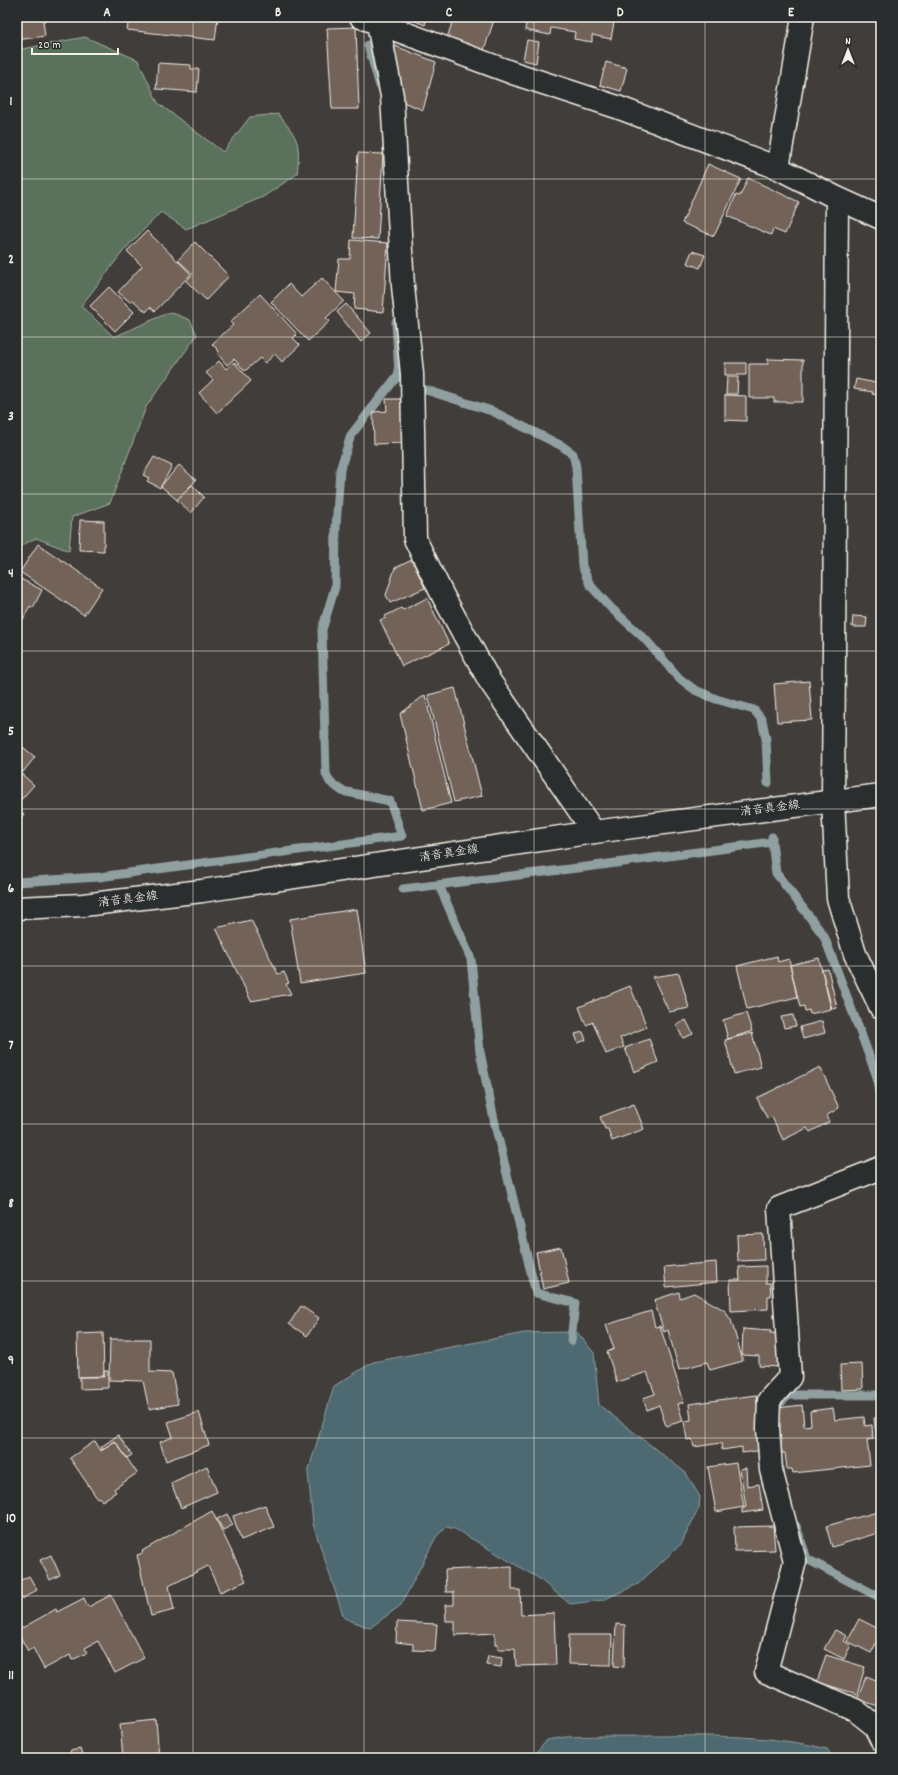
<svg xmlns="http://www.w3.org/2000/svg" width="898" height="1775" font-family="Dekko,'Klee One',sans-serif">
	<rect width="100%" height="100%" fill="#403d3b"/>
	<filter id="ink" filterUnits="userSpaceOnUse"><feTurbulence type="fractalNoise" baseFrequency=".025" numOctaves="2"/><feDisplacementMap in="SourceGraphic" scale="8" xChannelSelector="R" yChannelSelector="G"/><feConvolveMatrix kernelMatrix="1 2 1 2 8 2 1 2 1" color-interpolation-filters="sRGB"/></filter>
	<g filter="url(#ink)">
		<path fill="#5a715c" stroke="#a7b1a2" d="M 85,37 L 138,60 L 158,103 L 223,152 L 250,117 L 278,114 C 298,138 301,142 297,174 L 263,197 L 186,229 L 161,212 L 125,249 L 81,306 L 114,337 L 170,312 L 190,320 L 197,335 L 146,407 L 110,503 L 72,517 L 69,551 L 36,538 L 17,548 L 17,50 Z"/>
		<path fill="#4d6a72" stroke="#90a0a1" d="M 570,1332 L 578,1333 L 594,1353 L 599,1405 L 686,1473 L 700,1497 L 699,1508 L 681,1544 L 638,1584 L 603,1600 L 570,1604 L 538,1578 L 455,1529 L 446,1527 L 436,1537 L 401,1605 L 370,1628 L 344,1618 L 313,1524 L 308,1472 L 334,1386 L 373,1362 L 524,1333 Z
			M 603,1736 C 676,1737 757,1731 827,1749 L 833,1758 L 538,1758 L 538,1751 L 547,1740 L 565,1737 Z"/>
		<g fill="none" stroke-linecap="round" stroke-linejoin="round">
			<path stroke="#90a0a1" stroke-width="9" d="M 368,45 L 380,86
				M 396,322 L 399,374 L 402,378
				M 423,389 L 492,411 L 562,446 L 573,454 L 576,467 L 582,566 L 590,585 L 611,608 L 645,639 L 679,678 L 695,690 L 716,699 L 754,710 L 762,720 L 766,739 L 768,783
				M 772,842 L 776,873 L 824,936 L 876,1074 L 881,1104
				M 17,882 L 99,877 L 402,836 L 390,801 L 342,791 L 330,782 L 326,774 L 322,630 L 335,587 L 336,527 L 340,470 L 351,435 L 399,374
				M 439,885 L 471,959 L 480,1052 L 496,1129 L 536,1293 L 575,1303 L 571,1341
				M 403,889 L 594,866 L 772,842 L 772,837
				M 778,1405 L 789,1395 L 880,1395 L 881,1393
				M 796,1526 L 807,1559 L 881,1598"/>
		</g>
		<path fill="#726259" stroke="#f4f1e8" d="M 17,17 L 46,17 L 47,20 L 43,21 L 45,36 L 17,40 Z
			M 129,17 L 218,17 L 215,40 L 127,30 Z
			M 408,17 L 427,17 L 425,25 L 408,18 Z
			M 454,17 L 495,17 L 484,50 L 447,38 Z
			M 527,17 L 615,17 L 611,39 L 592,35 L 592,42 L 574,39 L 575,32 L 551,28 L 550,35 L 525,30 Z
			M 356,27 L 359,109 L 332,109 L 327,28 Z
			M 527,40 L 539,42 L 536,63 L 523,60 Z
			M 390,44 L 436,62 L 423,110 L 398,100 Z
			M 606,62 L 627,68 L 621,91 L 600,85 Z
			M 158,63 L 191,65 L 191,69 L 199,69 L 197,92 L 156,89 Z
			M 358,153 L 383,154 L 378,239 L 353,238 Z
			M 708,164 L 741,179 L 714,236 L 682,223 Z
			M 748,178 L 799,202 L 785,234 L 773,229 L 771,235 L 727,216 L 736,195 L 740,196 Z
			M 147,231 L 191,274 L 155,311 L 150,307 L 146,312 L 133,300 L 130,302 L 118,292 L 142,266 L 127,251 Z
			M 351,240 L 388,243 L 383,312 L 354,309 L 355,294 L 336,292 L 339,259 L 350,259 Z
			M 195,242 L 229,276 L 206,300 L 186,281 L 193,274 L 178,260 Z
			M 692,251 L 705,255 L 700,268 L 687,263 Z
			M 322,278 L 344,301 L 326,318 L 330,321 L 308,341 L 271,302 L 289,284 L 301,297 Z
			M 109,287 L 134,312 L 115,331 L 90,306 Z
			M 260,294 L 297,334 L 293,338 L 300,345 L 282,362 L 275,354 L 265,363 L 260,358 L 245,371 L 234,359 L 227,365 L 217,353 L 219,351 L 212,344 L 233,325 L 230,322 Z
			M 346,304 L 371,333 L 361,342 L 337,312 Z
			M 768,359 L 803,360 L 803,402 L 774,402 L 774,398 L 749,398 L 749,364 L 768,364 Z
			M 219,361 L 226,369 L 234,362 L 251,381 L 217,413 L 199,393 L 213,380 L 206,373 Z
			M 725,363 L 746,363 L 746,375 L 725,375 Z
			M 727,377 L 738,377 L 737,394 L 726,394 Z
			M 856,379 L 881,384 L 881,396 L 872,394 L 873,392 L 854,389 Z
			M 725,395 L 746,396 L 746,421 L 725,420 Z
			M 386,399 L 406,399 L 407,443 L 374,444 L 373,412 L 387,411 Z
			M 154,457 L 172,466 L 160,488 L 147,481 L 149,478 L 143,475 Z
			M 179,465 L 196,480 L 177,500 L 161,486 Z
			M 192,485 L 204,497 L 191,513 L 177,500 Z
			M 80,520 L 104,521 L 104,551 L 79,550 Z
			M 38,544 L 102,588 L 84,615 L 20,572 Z
			M 412,560 L 425,588 L 390,603 L 386,595 L 395,568 Z
			M 17,577 L 42,590 L 33,608 L 30,606 L 21,623 L 17,621 Z
			M 427,598 L 449,644 L 402,666 L 380,620 L 386,618 L 385,616 L 401,608 L 403,610 Z
			M 853,616 L 867,617 L 866,627 L 852,627 Z
			M 809,681 L 812,720 L 777,722 L 774,684 Z
			M 455,688 L 482,796 L 454,802 L 428,695 Z
			M 425,695 L 451,803 L 423,810 L 400,714 Z
			M 18,743 L 35,757 L 23,772 L 17,767 Z
			M 17,770 L 34,785 L 18,803 L 17,803 Z
			M 17,808 L 24,814 L 17,823 Z
			M 357,909 L 366,973 L 300,983 L 290,919 Z
			M 251,920 L 278,974 L 284,972 L 289,983 L 286,984 L 291,994 L 251,1001 L 216,928 Z
			M 777,956 L 778,962 L 789,959 L 797,997 L 747,1009 L 737,966 Z
			M 819,958 L 831,1009 L 810,1014 L 809,1010 L 805,1011 L 804,1006 L 800,1007 L 790,965 Z
			M 828,969 L 837,1008 L 832,1009 L 822,970 Z
			M 679,973 L 689,1008 L 669,1012 L 653,977 Z
			M 630,986 L 647,1027 L 620,1038 L 624,1047 L 606,1054 L 593,1022 L 586,1025 L 579,1007 Z
			M 746,1013 L 752,1031 L 728,1039 L 723,1020 Z
			M 793,1015 L 796,1026 L 784,1028 L 781,1017 Z
			M 686,1020 L 693,1034 L 683,1038 L 676,1025 Z
			M 822,1021 L 825,1033 L 803,1039 L 800,1027 Z
			M 583,1032 L 586,1040 L 578,1043 L 575,1034 Z
			M 752,1033 L 761,1067 L 734,1074 L 725,1040 Z
			M 649,1039 L 658,1062 L 634,1072 L 625,1048 Z
			M 820,1067 L 839,1108 L 826,1116 L 829,1122 L 810,1132 L 807,1128 L 783,1140 L 772,1117 L 767,1118 L 757,1098 Z
			M 634,1104 L 644,1129 L 612,1141 L 608,1129 L 605,1129 L 600,1117 Z
			M 763,1234 L 764,1260 L 738,1261 L 737,1235 Z
			M 561,1247 L 569,1283 L 543,1289 L 536,1252 Z
			M 716,1262 L 717,1282 L 666,1287 L 664,1267 Z
			M 766,1266 L 766,1283 L 770,1283 L 771,1296 L 768,1296 L 768,1309 L 731,1311 L 730,1280 L 740,1280 L 739,1267 Z
			M 679,1292 L 680,1298 L 694,1293 L 724,1310 L 731,1320 L 743,1361 L 710,1370 L 707,1362 L 679,1370 L 668,1330 L 664,1332 L 654,1300 Z
			M 301,1306 L 319,1318 L 307,1336 L 289,1324 Z
			M 651,1311 L 655,1327 L 660,1326 L 684,1402 L 678,1404 L 683,1421 L 666,1426 L 659,1405 L 647,1410 L 643,1398 L 655,1394 L 647,1372 L 617,1382 L 607,1352 L 614,1349 L 606,1325 Z
			M 743,1329 L 771,1331 L 770,1333 L 782,1334 L 781,1367 L 759,1366 L 759,1356 L 742,1355 Z
			M 103,1333 L 104,1376 L 78,1377 L 77,1334 Z
			M 110,1339 L 150,1339 L 150,1372 L 172,1373 L 178,1404 L 149,1409 L 143,1381 L 109,1380 Z
			M 862,1364 L 863,1389 L 841,1390 L 840,1365 Z
			M 104,1371 L 108,1371 L 108,1388 L 80,1389 L 80,1377 L 104,1377 Z
			M 756,1395 L 763,1450 L 742,1453 L 742,1447 L 722,1450 L 721,1443 L 694,1447 L 692,1439 L 687,1440 L 684,1421 L 691,1420 L 689,1404 Z
			M 802,1405 L 804,1426 L 811,1425 L 810,1411 L 833,1408 L 835,1420 L 864,1417 L 865,1426 L 872,1425 L 873,1439 L 867,1440 L 870,1465 L 793,1473 L 792,1469 L 787,1469 L 785,1453 L 782,1453 L 777,1408 Z
			M 199,1412 L 209,1445 L 166,1461 L 160,1442 L 173,1437 L 168,1422 Z
			M 881,1417 L 881,1445 L 877,1445 L 874,1418 Z
			M 118,1435 L 132,1455 L 127,1458 L 115,1441 L 102,1450 L 101,1447 Z
			M 95,1441 L 101,1451 L 115,1441 L 137,1473 L 114,1489 L 116,1492 L 102,1501 L 99,1497 L 97,1498 L 70,1458 Z
			M 736,1463 L 744,1507 L 716,1512 L 708,1467 Z
			M 207,1466 L 217,1492 L 181,1508 L 171,1483 Z
			M 746,1468 L 747,1486 L 759,1484 L 763,1510 L 742,1513 L 742,1509 L 746,1507 L 740,1469 Z
			M 265,1505 L 274,1527 L 241,1540 L 233,1516 Z
			M 212,1511 L 246,1581 L 220,1592 L 208,1566 L 169,1586 L 174,1610 L 151,1616 L 137,1555 L 143,1553 L 142,1551 Z
			M 881,1511 L 881,1532 L 832,1547 L 826,1526 Z
			M 227,1514 L 233,1525 L 223,1530 L 217,1519 Z
			M 773,1526 L 775,1550 L 735,1551 L 734,1527 Z
			M 51,1555 L 60,1575 L 50,1580 L 40,1560 Z
			M 512,1567 L 512,1590 L 520,1590 L 521,1615 L 554,1613 L 556,1665 L 516,1666 L 515,1649 L 498,1649 L 498,1644 L 495,1644 L 495,1633 L 455,1635 L 455,1621 L 446,1621 L 445,1605 L 454,1605 L 454,1592 L 446,1592 L 445,1570 Z
			M 29,1576 L 37,1590 L 22,1599 L 17,1591 L 17,1582 Z
			M 111,1595 L 144,1658 L 115,1673 L 98,1641 L 85,1648 L 87,1653 L 72,1660 L 70,1655 L 44,1669 L 33,1648 L 28,1651 L 17,1631 L 56,1609 L 57,1612 L 84,1598 L 88,1607 Z
			M 859,1619 L 881,1630 L 881,1634 L 871,1653 L 847,1641 Z
			M 397,1622 L 437,1624 L 435,1651 L 413,1650 L 413,1644 L 396,1642 Z
			M 616,1624 L 625,1625 L 624,1667 L 614,1666 Z
			M 835,1630 L 847,1636 L 844,1641 L 851,1645 L 844,1659 L 824,1649 Z
			M 569,1635 L 612,1635 L 611,1665 L 568,1664 Z
			M 826,1655 L 865,1667 L 857,1694 L 817,1682 Z
			M 488,1656 L 502,1658 L 501,1667 L 486,1665 Z
			M 866,1676 L 881,1682 L 881,1707 L 857,1699 Z
			M 17,1679 L 22,1707 L 17,1707 Z
			M 156,1720 L 159,1758 L 123,1758 L 120,1724 Z
			M 80,1749 L 83,1758 L 72,1758 L 70,1751 Z"/>
		<g fill="none" stroke-linecap="round" stroke-linejoin="round">
			<g stroke="#f4f1e8" stroke-width="25">
				<path id="minor" d="M 361,17 L 513,73 L 617,107 L 778,168 L 837,198 L 881,218
					M 378,24 L 392,96 L 403,286 L 412,374 L 415,539 L 443,596 L 489,680 L 594,832
					M 778,168 L 803,17
					M 837,198 L 833,801 L 838,898 L 855,954 L 881,1008
					M 881,1168 L 779,1208 L 790,1377 L 769,1400 L 768,1428 L 771,1470 L 795,1561 L 766,1672 L 855,1710 L 874,1725 L 881,1739"/>
			</g>
			<g stroke="#f4f1e8" stroke-width="25">
				<path id="major" d="M 17,908 L 83,905 L 202,891 L 594,832 L 881,795"/>
			</g>
			<use href="#minor" stroke="#2a2d2e" stroke-width="22"/>
			<use href="#major" stroke="#2a2d2e" stroke-width="22"/>
		</g>
	</g>
	<path fill="none" stroke="#f4f1e8" stroke-width="1" stroke-opacity="0.55" d="M 193,17 L 193,1758M 364,17 L 364,1758M 534,17 L 534,1758M 705,17 L 705,1758M 17,179 L 881,179M 17,337 L 881,337M 17,494 L 881,494M 17,651 L 881,651M 17,809 L 881,809M 17,966 L 881,966M 17,1124 L 881,1124M 17,1281 L 881,1281M 17,1438 L 881,1438M 17,1596 L 881,1596"/>
	<g text-anchor="middle" dominant-baseline="central" stroke-width="3" stroke-linejoin="round" paint-order="stroke">
		<g font-size="12" fill="#f4f1e8" stroke="#2a2d2e">
			<text transform="translate(770 809) rotate(-7)">清音真金線</text>
			<text transform="translate(449 854) rotate(-9)">清音真金線</text>
			<text transform="translate(128 900) rotate(-7)">清音真金線</text>
		</g>
	</g>
	<rect width="898" height="1775" fill="none" stroke="#2a2d2e" stroke-width="44"/>
	<g transform="translate(848 50)" stroke="#2a2d2e" stroke-width="3" paint-order="stroke">
	<path d="M0-3L7 15L0 10L-7 15Z" fill="#f4f1e8"/>
	<text y="-6" font-size="11" font-weight="bold" text-anchor="middle" fill="#f4f1e8">N</text>
	</g>
	<path d="M32 48v6h86v-6" fill="none" stroke="#f4f1e8" stroke-width="2"/>
	<text x="38" y="48" font-size="12" fill="#f4f1e8" stroke="#2a2d2e" stroke-width="3" paint-order="stroke">20 m</text>
	<rect x="22" y="22" width="854" height="1731" fill="none" stroke="#f4f1e8" stroke-width="1.5"/>
	<g font-size="13" text-anchor="middle" font-weight="bold" fill="#f4f1e8">
		<text x="107" y="16">A</text>
		<text x="278" y="16">B</text>
		<text x="449" y="16">C</text>
		<text x="620" y="16">D</text>
		<text x="791" y="16">E</text>
		<text x="11" y="105">1</text>
		<text x="11" y="263">2</text>
		<text x="11" y="420">3</text>
		<text x="11" y="577">4</text>
		<text x="11" y="735">5</text>
		<text x="11" y="892">6</text>
		<text x="11" y="1049">7</text>
		<text x="11" y="1207">8</text>
		<text x="11" y="1364">9</text>
		<text x="11" y="1522">10</text>
		<text x="11" y="1679">11</text>
	</g>
</svg>
